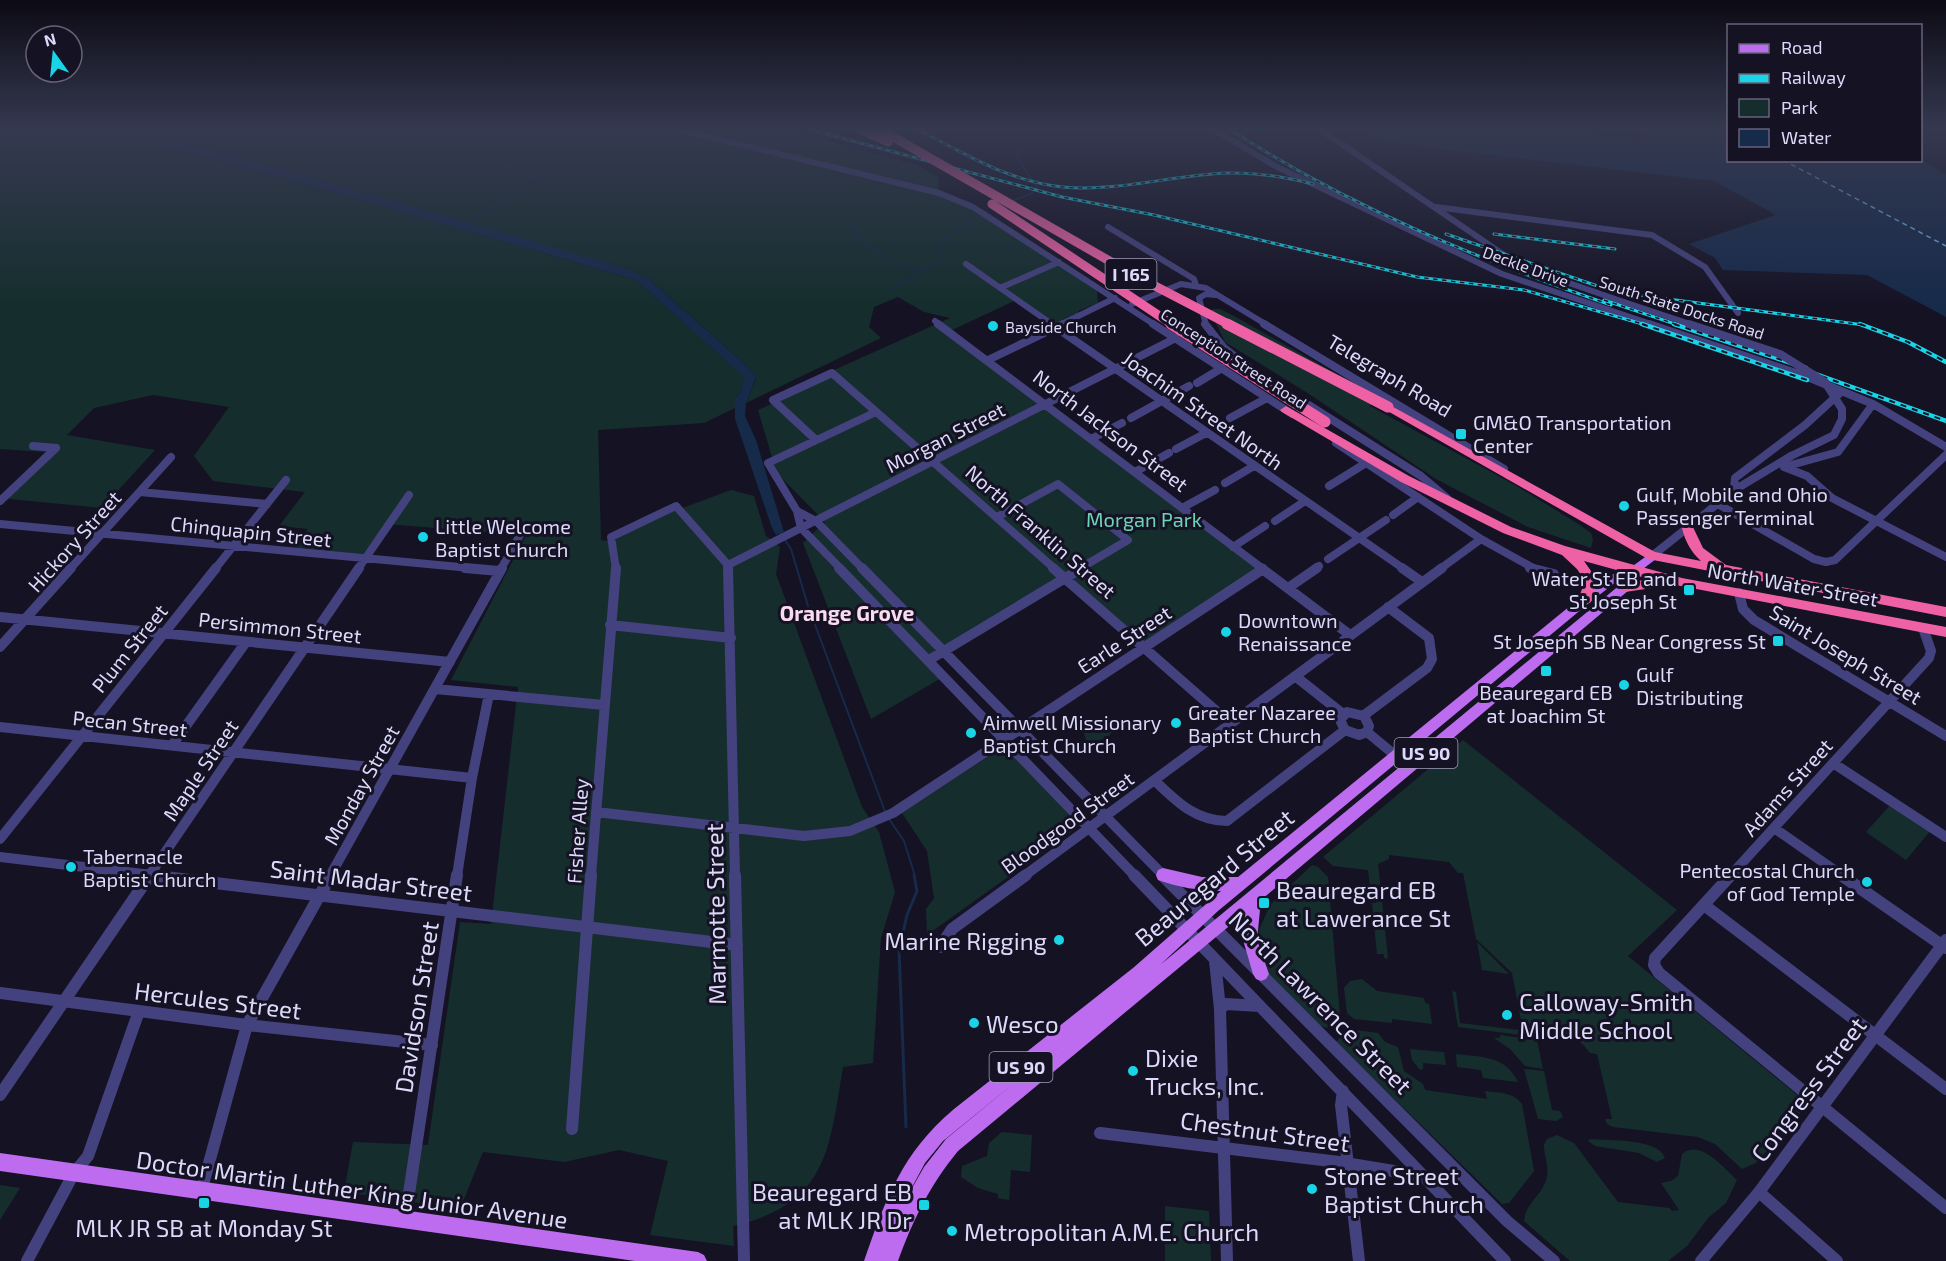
<svg xmlns="http://www.w3.org/2000/svg" width="1946" height="1261" font-family="'Exo 2',sans-serif">
	<rect width="100%" height="100%" fill="#151224"/>
	<path fill="#152e2d" d="M 0,130 L 105,130 L 305,184 L 636,280 L 746,378 L 741,391 L 735,399 L 735,408 L 704,423 L 598,430 L 601,540 L 608,541 L 672,512 L 731,490 L 754,496 L 766,536 L 780,547 L 776,574 L 862,807 L 879,832 L 895,892 L 881,938 L 873,1063 L 843,1067 C 829,1150 828,1204 733,1226 L 734,1246 L 650,1235 L 668,1161 L 619,1150 L 564,1162 L 483,1152 L 460,1209 L 344,1192 L 353,1142 L 428,1145 L 460,922 L 491,924 L 518,687 L 451,680 L 526,535 L 385,524 L 363,554 L 293,547 L 308,529 L 279,526 L 305,492 L 213,481 L 194,456 L 229,407 L 153,395 L 94,408 L 67,435 L 155,450 L 102,508 L 0,498 L 45,452 L 0,449 Z
		M 140,130 L 789,130 L 917,165 L 938,177 L 939,193 L 973,207 L 1097,291 L 1098,303 L 1078,311 L 1084,316 L 1056,329 L 1014,301 L 952,330 L 1258,569 L 1145,643 L 1066,574 L 925,658 L 943,677 L 871,719 L 803,543 L 825,522 L 766,462 L 772,457 L 758,410 L 829,377 L 834,370 L 950,318 L 924,312 L 898,297 L 874,307 L 869,327 L 881,338 L 746,403 L 756,378 L 745,364 L 649,279 L 629,269 Z
		M 1213,309 L 1220,309 L 1234,316 L 1381,399 L 1370,406 L 1515,485 L 1580,525 L 1591,533 L 1593,540 L 1591,548 L 1528,527 L 1436,479 L 1306,392 L 1225,342 L 1210,311 Z
		M 1103,718 L 1114,719 L 1116,724 C 1112,738 1100,743 1086,740 L 1084,733 L 1088,727 Z
		M 1463,740 L 1677,910 L 1628,956 L 1808,1104 L 1756,1163 L 1742,1169 L 1715,1144 L 1698,1137 L 1613,1127 L 1607,1124 L 1605,1119 L 1612,1119 L 1597,1054 L 1590,1053 C 1574,1031 1561,1033 1536,1031 L 1536,1037 L 1524,1036 L 1512,973 L 1476,939 L 1463,873 L 1458,873 L 1449,862 L 1389,855 L 1389,859 L 1378,864 L 1382,899 L 1371,895 L 1368,870 L 1333,866 L 1323,857 Z
		M 1006,745 L 1079,826 L 927,935 L 926,909 L 934,898 L 927,851 L 902,813 Z
		M 1892,803 L 1931,830 L 1906,860 L 1866,832 Z
		M 1312,865 L 1318,867 L 1328,877 L 1340,1016 L 1327,1028 L 1319,1025 L 1266,971 L 1259,930 L 1270,905 Z
		M 1376,900 L 1382,901 L 1388,959 L 1384,958 L 1384,954 L 1377,954 L 1372,903 L 1376,903 Z
		M 1477,942 L 1509,974 L 1482,970 Z
		M 1362,979 L 1377,991 L 1424,998 L 1425,1003 L 1429,1004 L 1432,1024 L 1392,1019 L 1392,1023 L 1354,1019 L 1347,1013 L 1344,988 L 1350,981 Z
		M 1452,991 L 1456,992 L 1460,1023 L 1519,1030 L 1521,1035 L 1458,1027 Z
		M 1347,1029 L 1378,1033 L 1385,1042 L 1398,1047 L 1404,1071 L 1423,1084 L 1425,1090 L 1487,1099 L 1485,1091 C 1500,1093 1513,1092 1522,1104 L 1534,1171 L 1509,1203 L 1502,1204 L 1336,1042 Z
		M 1500,1035 L 1537,1040 L 1543,1069 L 1525,1066 L 1510,1049 L 1494,1038 L 1500,1038 Z
		M 1410,1049 L 1444,1052 L 1446,1065 L 1423,1063 L 1423,1069 L 1420,1070 L 1412,1060 Z
		M 1456,1054 C 1482,1057 1506,1056 1518,1082 L 1483,1078 L 1481,1070 L 1457,1067 Z
		M 1524,1069 L 1544,1071 L 1552,1110 L 1560,1111 L 1563,1117 L 1556,1121 L 1538,1119 Z
		M 1002,1132 L 1032,1135 L 1030,1172 L 1011,1170 L 1009,1200 L 998,1198 L 998,1194 L 978,1188 L 961,1177 L 962,1166 L 987,1156 L 989,1143 Z
		M 1557,1135 L 1574,1143 L 1618,1202 L 1669,1208 L 1672,1211 L 1679,1210 L 1661,1183 L 1671,1181 L 1678,1176 L 1682,1154 C 1700,1138 1724,1168 1737,1180 L 1726,1203 L 1708,1218 L 1687,1246 L 1668,1261 L 1570,1261 L 1524,1221 C 1526,1204 1539,1197 1545,1183 C 1551,1169 1544,1157 1544,1145 L 1547,1139 Z
		M 1590,1139 C 1609,1141 1659,1138 1665,1158 L 1657,1162 L 1639,1153 L 1595,1146 L 1588,1141 Z
		M 0,1185 L 20,1188 L 0,1220 Z
		M 1165,1206 L 1209,1211 L 1211,1261 L 1165,1261 Z"/>
	<path fill="#162a4a" d="M 105,130 L 140,130 L 182,141 L 585,256 L 629,269 L 649,279 L 745,364 L 756,377 L 746,403 L 745,416 L 756,440 L 784,532 L 776,535 L 772,528 L 735,419 L 735,399 L 741,391 L 745,378 L 636,280 L 305,184 Z
		M 1363,130 L 1550,130 L 1642,140 L 1647,136 L 1637,130 L 1728,130 L 1728,160 L 1921,160 L 1946,174 L 1946,317 L 1867,275 L 1723,270 L 1715,258 L 1689,244 L 1776,215 L 1714,181 L 1382,142 Z"/>
	<g fill="none" stroke-linecap="round" stroke-linejoin="round">
		<path stroke="#162a4a" stroke-width="1.5" d="M 1012,201 L 1031,194 L 1037,187 L 1018,159 L 1017,152 L 1048,130
			M 845,220 L 856,229 L 860,241 L 902,266 L 921,269
			M 465,224 L 593,145
			M 889,290 L 940,261 L 937,250 L 948,236 L 978,214"/>
		<path stroke="#162a4a" stroke-width="2" d="M 779,531 L 791,549 L 808,606 L 886,814
			M 889,819 L 904,841 L 915,876"/>
		<path stroke="#162a4a" stroke-width="3" d="M 906,1127 L 899,950 L 907,915 L 917,891 L 914,875"/>
		<path stroke="#72b6f0" stroke-width="1.5" stroke-dasharray="5 4" stroke-linecap="butt" d="M 1724,130 L 1728,132
			M 1783,160 L 1946,246"/>
		<path stroke="#44427e" stroke-width="6" d="M 681,130 L 939,193 L 973,207 L 1155,325
			M 1215,130 L 1277,167 L 1502,274 L 1654,325
			M 1321,130 L 1510,259 L 1540,273 L 1624,302
			M 1436,207 L 1652,235 L 1705,267 L 1738,313
			M 1108,227 L 1194,279 L 1196,285
			M 966,264 L 1053,325
			M 1000,288 L 1059,262
			M 1132,304 L 1181,284 L 1206,288 L 1267,325
			M 935,321 L 940,325
			M 1060,325 L 1115,298
			M 1206,325 L 1199,298 L 1206,294 L 1216,295"/>
		<path stroke="#44427e" stroke-width="8" d="M 938,324 L 1263,569
			M 1051,324 L 1404,569
			M 1153,324 L 1292,414
			M 1205,324 L 1224,348 L 1252,370
			M 1264,324 L 1504,469
			M 1649,324 L 1805,376 L 1873,404 L 1946,447
			M 988,360 L 1063,324
			M 1197,383 L 1222,368
			M 1307,404 L 1421,476 L 1447,498
			M 1131,418 L 1189,386
			M 1230,418 L 1267,398
			M 1091,439 L 1122,423
			M 816,440 L 773,400 L 832,373 L 1055,569
			M 1336,443 L 1481,539 L 1535,569
			M 33,446 L 56,448
			M 1176,449 L 1206,433
			M 1784,467 L 1807,476 L 1832,498 L 1946,557
			M 1784,467 L 1838,452 L 1873,404
			M 1135,472 L 1169,453
			M 1225,483 L 1254,466
			M 1329,486 L 1366,463
			M 1734,488 L 1735,478 L 1805,425 L 1841,392
			M 140,492 L 267,504
			M 0,501 L 56,448
			M 1716,503 L 1814,559 L 1826,562 L 1835,560 L 1946,455
			M 1182,508 L 1215,490
			M 797,511 L 816,521 L 863,569
			M 1393,515 L 1418,497
			M 997,517 L 1058,484 L 1128,540 L 1079,569
			M 1275,521 L 1305,501
			M 0,524 L 481,569
			M 1233,547 L 1265,526
			M 1652,556 L 1736,489 L 1791,456
			M 1328,559 L 1386,520
			M 728,565 L 728,569
			M 728,565 L 1176,338
			M 70,569 L 171,457
			M 215,569 L 286,480
			M 358,569 L 409,495
			M 501,569 L 520,535
			M 616,569 L 611,537 L 676,506 L 728,565
			M 841,569 L 801,528 L 797,511 L 768,463 L 876,412
			M 1314,569 L 1319,566
			M 1440,569 L 1481,539"/>
		<path stroke="#44427e" stroke-width="10" d="M 465,568 L 499,571
			M 728,568 L 735,876
			M 839,568 L 1135,876
			M 862,568 L 1164,876
			M 1053,568 L 1230,723
			M 1261,568 L 1350,635
			M 1402,568 L 1422,582
			M 1530,568 L 1554,574
			M 1288,588 L 1317,568
			M 1739,593 L 1743,609 L 1754,620 L 1946,736
			M 0,617 L 450,662
			M 610,625 L 731,638
			M 0,647 L 71,568
			M 929,660 L 1082,568
			M 1295,676 L 1343,714
			M 435,689 L 604,705
			M 1347,712 L 1364,716 L 1369,726 L 1367,732 L 1359,735 L 1345,730 L 1340,720 Z
			M 1363,716 L 1427,668 L 1432,659 L 1429,638 L 1388,607
			M 0,727 L 472,778
			M 1367,732 L 1396,756
			M 173,744 L 246,642
			M 1833,763 L 1946,837
			M 1154,780 C 1176,801 1195,821 1227,821 L 1345,730
			M 596,812 L 804,836 L 850,831 L 893,813 L 1263,569
			M 1774,828 L 1843,876
			M 0,839 L 216,568
			M 0,857 L 160,876
			M 149,876 L 359,568
			M 330,876 L 502,568
			M 457,876 L 472,778 L 489,694
			M 591,876 L 616,568
			M 1024,876 L 1442,568
			M 1730,876 L 1929,658 L 1931,651 L 1923,628"/>
		<path stroke="#44427e" stroke-width="12" d="M 148,875 L 737,945
			M 735,875 L 744,1261
			M 1134,875 L 1505,1261
			M 1162,875 L 1507,1221 L 1554,1261
			M 1731,875 L 1655,958 L 1654,965 L 1659,973 L 1946,1208
			M 1841,875 L 1946,948
			M 1704,905 L 1946,1089
			M 940,947 L 952,929 L 1026,875
			M 1215,961 L 1220,1009 L 1227,1261
			M 0,993 L 247,1025 L 432,1045
			M 1220,1009 L 1226,1004 L 1260,1006
			M 1343,1091 L 1341,1105 L 1359,1261
			M 0,1095 L 150,875
			M 572,1129 L 591,875
			M 1100,1133 L 1339,1162 L 1424,1176
			M 201,1192 L 247,1025 L 331,875
			M 1759,1192 L 1837,1261
			M 405,1220 L 457,875
			M 27,1261 L 74,1173 L 88,1156 L 139,1011
			M 1701,1261 L 1759,1192 L 1946,940"/>
		<path fill="#bd6cef" fill-rule="evenodd" d="M 1652,552 L 1656,553 L 1658,556 L 1656,559 L 1635,575 L 1637,578 L 1629,590 L 1261,900 L 1257,940 L 1269,974 L 1266,979 L 1261,981 L 1256,979 L 1253,974 L 1243,940 L 1245,913 L 958,1151 C 930,1185 913,1220 898,1261 L 864,1261 C 886,1198 902,1153 954,1109 L 1133,968 L 1221,891 C 1199,891 1178,887 1158,880 L 1156,875 L 1158,870 L 1163,868 L 1202,877 L 1238,877 L 1581,597 L 1608,576 L 1630,568 ZM 1624,579 L 1621,584 L 1160,965 L 1218,911 L 1589,603 L 1616,582 ZM 1067,1040 L 946,1139 L 924,1167 L 903,1204 L 925,1163 L 943,1141 Z
			M 0,1153 L 698,1252 L 704,1255 L 707,1261 L 635,1261 L 0,1171 Z"/>
		<path fill="#ee61a5" fill-rule="evenodd" d="M 1388,404 L 1655,552 L 1701,561 C 1691,552 1685,541 1682,528 L 1688,524 L 1692,525 L 1703,548 L 1726,565 L 1946,607 L 1946,617 L 1648,559 L 1384,409 L 1382,407 Z
			M 1286,406 L 1409,476 L 1511,527 L 1565,546 L 1682,578 L 1946,627 L 1946,637 L 1665,583 L 1659,587 L 1625,592 L 1620,590 L 1618,587 L 1620,584 L 1649,579 L 1584,561 L 1598,581 L 1590,603 L 1580,603 L 1578,600 L 1585,581 L 1577,569 L 1562,555 L 1503,533 L 1401,482 L 1282,412 L 1280,410 Z"/>
		<g stroke="#19d3e6" stroke-width="3">
			<path id="rail-far1" d="M 812,130 L 1062,197 L 1154,215 L 1417,277 L 1524,290 L 1646,325
				M 919,130 C 964,154 1011,182 1063,187 C 1118,192 1172,175 1227,173 C 1256,172 1285,177 1313,184
				M 1231,130 C 1347,206 1480,260 1611,305
				M 1554,130 L 1558,130
				M 1446,234 L 1615,292 L 1864,325
				M 1494,234 L 1615,249
				M 1604,300 L 1678,325"/>
		</g>
		<g stroke="#19d3e6" stroke-width="4.5">
			<path id="rail" d="M 1642,324 L 1807,380
				M 1674,324 L 1806,368
				M 1860,324 L 1908,342 L 1946,362
				M 1799,368 L 1946,421"/>
		</g>
		<use href="#rail-far1" stroke="#151224" stroke-width="1.5" stroke-dasharray="4.5" stroke-linecap="butt"/>
		<use href="#rail" stroke="#151224" stroke-width="2" stroke-dasharray="6" stroke-linecap="butt"/>
		<path stroke="#44427e" stroke-width="6" d="M 1624,302 L 1693,325"/>
		<path stroke="#44427e" stroke-width="8" d="M 1689,324 L 1780,354 L 1825,382 L 1842,409 L 1842,419 L 1834,435 L 1791,456"/>
		<path stroke="#ee61a5" stroke-width="9" d="M 862,130 L 888,142
			M 881,130 L 1134,275 L 1230,325
			M 992,204 L 1173,325"/>
		<path stroke="#ee61a5" stroke-width="11" d="M 1171,324 L 1325,422
			M 1227,324 L 1388,407"/>
	</g>
	<linearGradient id="sky" x2="0" y2="1"><stop stop-color="#0c0a14"/><stop offset="0.42" stop-color="#353950"/><stop offset="1" stop-color="#353950" stop-opacity="0"/></linearGradient>
	<rect width="1946" height="306" fill="url(#sky)"/>
	<g fill="#19d3e6" stroke="#151224" stroke-width="2">
		<circle cx="993" cy="326" r="6"/>
		<rect x="1455" y="428" width="12" height="12" rx="3"/>
		<circle cx="1624" cy="506" r="6"/>
		<circle cx="423" cy="537" r="6"/>
		<rect x="1683" y="584" width="12" height="12" rx="3"/>
		<circle cx="1226" cy="632" r="6"/>
		<rect x="1772" y="635" width="12" height="12" rx="3"/>
		<rect x="1540" y="665" width="12" height="12" rx="3"/>
		<circle cx="1624" cy="685" r="6"/>
		<circle cx="1176" cy="723" r="6"/>
		<circle cx="971" cy="733" r="6"/>
		<circle cx="71" cy="867" r="6"/>
		<circle cx="1867" cy="882" r="6"/>
		<rect x="1258" y="897" width="12" height="12" rx="3"/>
		<circle cx="1059" cy="940" r="6"/>
		<circle cx="1507" cy="1015" r="6"/>
		<circle cx="974" cy="1023" r="6"/>
		<circle cx="1133" cy="1071" r="6"/>
		<circle cx="1312" cy="1189" r="6"/>
		<rect x="198" y="1197" width="12" height="12" rx="3"/>
		<rect x="918" y="1199" width="12" height="12" rx="3"/>
		<circle cx="952" cy="1231" r="6"/>
	</g>
	<g text-anchor="middle" dominant-baseline="central" stroke-width="6" stroke-linejoin="round" paint-order="stroke">
		<g font-size="16" fill="#ddd9fb" stroke="#151224">
			<text transform="translate(1526 266) rotate(20)">Deckle Drive</text>
			<text transform="translate(1682 307) rotate(18)">South State Docks Road</text>
			<text transform="translate(1234 358) rotate(33)">Conception Street Road</text>
		</g>
		<g font-size="16" fill="#ddd9fb" stroke="#151224" text-anchor="start">
			<text x="1005" y="326">Bayside Church</text>
		</g>
		<g fill="#151224" stroke="#a19dba" stroke-width="1.5">
			<rect x="1105.5" y="259" width="51" height="30" rx="4.5"/>
			<rect x="1394.5" y="738" width="63" height="30" rx="4.5"/>
			<rect x="989.5" y="1052" width="63" height="30" rx="4.5"/>
		</g>
		<g font-size="18" font-weight="bold" fill="#ddd9fb">
			<text x="1131" y="274">I 165</text>
			<text x="1426" y="753">US 90</text>
			<text x="1021" y="1067">US 90</text>
		</g>
		<g font-size="20" fill="#ddd9fb" stroke="#151224">
			<text transform="translate(1390 375) rotate(31)">Telegraph Road</text>
			<text transform="translate(1203 410) rotate(35)">Joachim Street North</text>
			<text transform="translate(1111 430) rotate(37)">North Jackson Street</text>
			<text transform="translate(945 437) rotate(-27)">Morgan Street</text>
			<text transform="translate(251 531) rotate(6)">Chinquapin Street</text>
			<text transform="translate(1041 531) rotate(41)">North Franklin Street</text>
			<text transform="translate(74 541) rotate(-48)">Hickory Street</text>
			<text transform="translate(1793 584) rotate(10)">North Water Street</text>
			<text transform="translate(280 627) rotate(6)">Persimmon Street</text>
			<text transform="translate(1124 639) rotate(-33)">Earle Street</text>
			<text transform="translate(129 648) rotate(-51)">Plum Street</text>
			<text transform="translate(1846 654) rotate(31)">Saint Joseph Street</text>
			<text transform="translate(130 723) rotate(6)">Pecan Street</text>
			<text transform="translate(200 770) rotate(-56)">Maple Street</text>
			<text transform="translate(361 785) rotate(-61)">Monday Street</text>
			<text transform="translate(1787 787) rotate(-48)">Adams Street</text>
			<text transform="translate(1067 822) rotate(-36)">Bloodgood Street</text>
			<text transform="translate(577 831) rotate(-86)">Fisher Alley</text>
		</g>
		<g font-size="20" fill="#ddd9fb" stroke="#151224" text-anchor="start">
			<text x="1473" y="422">GM&amp;O Transportation<tspan x="1473" dy="23">Center</tspan></text>
			<text x="1636" y="494">Gulf, Mobile and Ohio<tspan x="1636" dy="23">Passenger Terminal</tspan></text>
			<text x="435" y="526">Little Welcome<tspan x="435" dy="23">Baptist Church</tspan></text>
			<text x="1677" y="578" text-anchor="end">Water St EB and<tspan x="1677" dy="23">St Joseph St</tspan></text>
			<text x="1238" y="620">Downtown<tspan x="1238" dy="23">Renaissance</tspan></text>
			<text x="1766" y="641" text-anchor="end">St Joseph SB Near Congress St</text>
			<text x="1636" y="674">Gulf<tspan x="1636" dy="23">Distributing</tspan></text>
			<text x="1546" y="692" text-anchor="middle">Beauregard EB<tspan x="1546" dy="23">at Joachim St</tspan></text>
			<text x="1188" y="712">Greater Nazaree<tspan x="1188" dy="23">Baptist Church</tspan></text>
			<text x="983" y="722">Aimwell Missionary<tspan x="983" dy="23">Baptist Church</tspan></text>
			<text x="83" y="856">Tabernacle<tspan x="83" dy="23">Baptist Church</tspan></text>
			<text x="1855" y="870" text-anchor="end">Pentecostal Church<tspan x="1855" dy="23">of God Temple</tspan></text>
		</g>
		<g font-size="20" fill="#6cd4b9" stroke="#151224">
			<text x="1144" y="519">Morgan Park</text>
		</g>
		<g font-size="21" font-weight="bold" fill="#fbdbf0" stroke="#151224">
			<text x="847" y="612">Orange Grove</text>
		</g>
		<g font-size="24" fill="#ddd9fb" stroke="#151224">
			<text transform="translate(1214 877) rotate(-40)">Beauregard Street</text>
			<text transform="translate(371 880) rotate(7)">Saint Madar Street</text>
			<text transform="translate(715 914) rotate(-91)">Marmotte Street</text>
			<text transform="translate(218 1000) rotate(7)">Hercules Street</text>
			<text transform="translate(1321 1002) rotate(45)">North Lawrence Street</text>
			<text transform="translate(416 1007) rotate(-81)">Davidson Street</text>
			<text transform="translate(1808 1089) rotate(-53)">Congress Street</text>
			<text transform="translate(1265 1131) rotate(8)">Chestnut Street</text>
			<text transform="translate(352 1189) rotate(8)">Doctor Martin Luther King Junior Avenue</text>
		</g>
		<g font-size="24" fill="#ddd9fb" stroke="#151224" text-anchor="start">
			<text x="1276" y="889">Beauregard EB<tspan x="1276" dy="28">at Lawerance St</tspan></text>
			<text x="1047" y="940" text-anchor="end">Marine Rigging</text>
			<text x="1519" y="1001">Calloway-Smith<tspan x="1519" dy="28">Middle School</tspan></text>
			<text x="986" y="1023">Wesco</text>
			<text x="1145" y="1057">Dixie<tspan x="1145" dy="28">Trucks, Inc.</tspan></text>
			<text x="1324" y="1175">Stone Street<tspan x="1324" dy="28">Baptist Church</tspan></text>
			<text x="912" y="1191" text-anchor="end">Beauregard EB<tspan x="912" dy="28">at MLK JR Dr</tspan></text>
			<text x="204" y="1227" text-anchor="middle">MLK JR SB at Monday St</text>
			<text x="964" y="1231">Metropolitan A.M.E. Church</text>
		</g>
	</g>
	<rect x="1727" y="24" width="195" height="138" fill="#151224" stroke="#65627a" stroke-width="1.5"/>
	<rect x="1739" y="44" width="30" height="9" fill="#bd6cef" stroke="#65627a" stroke-width="1.5"/>
	<text x="1781" y="54" font-size="18" fill="#ddd9fb">Road</text>
	<rect x="1739" y="74" width="30" height="9" fill="#19d3e6" stroke="#65627a" stroke-width="1.5"/>
	<text x="1781" y="84" font-size="18" fill="#ddd9fb">Railway</text>
	<rect x="1739" y="99" width="30" height="18" fill="#152e2d" stroke="#65627a" stroke-width="1.5"/>
	<text x="1781" y="114" font-size="18" fill="#ddd9fb">Park</text>
	<rect x="1739" y="129" width="30" height="18" fill="#162a4a" stroke="#65627a" stroke-width="1.5"/>
	<text x="1781" y="144" font-size="18" fill="#ddd9fb">Water</text>
	<g transform="translate(54 54) rotate(345)"><circle r="28" fill="#151224" stroke="#65627a" stroke-width="1.5"/>
	<path d="M0-4.5L10 22L0 15L-10 22Z" fill="#19d3e6"/>
	<text y="-9" font-size="16" font-weight="bold" text-anchor="middle" fill="#ddd9fb">N</text>
	</g>
</svg>
